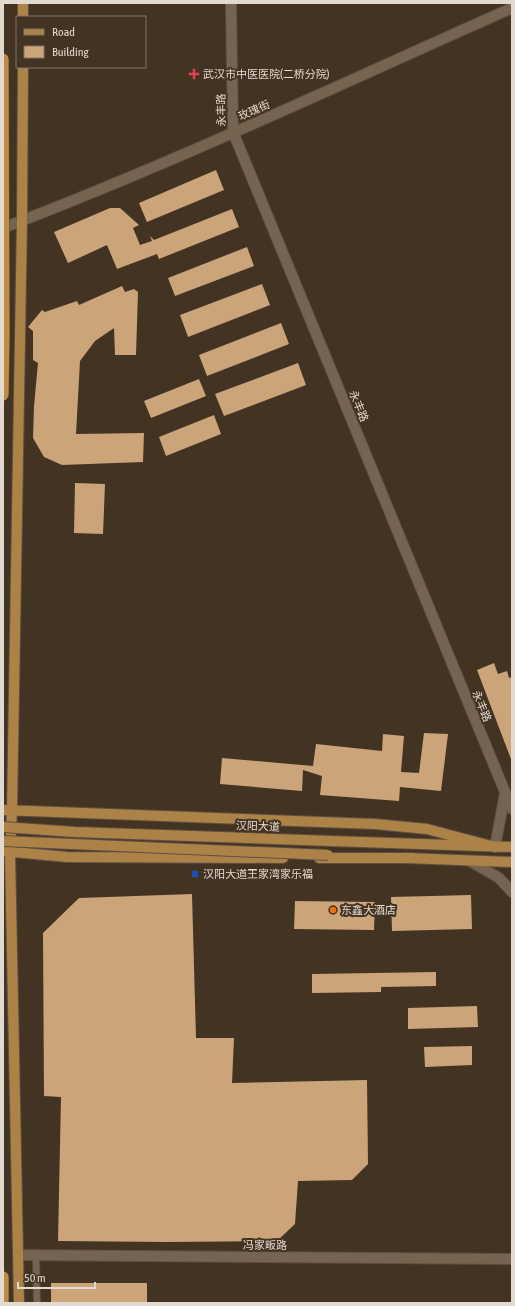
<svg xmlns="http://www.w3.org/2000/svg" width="515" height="1306" font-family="'Asap Condensed','Noto Sans SC',sans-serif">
	<rect width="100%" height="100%" fill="#433323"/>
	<path fill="#cba47a" d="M 216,170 L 224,190 L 147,222 L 139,203 Z
		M 110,208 L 120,208 L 139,225 L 133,228 L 140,245 L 152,241 L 150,236 L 154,240 L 232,209 L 239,227 L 159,259 L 157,254 L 117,269 L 107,245 L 68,263 L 54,232 Z
		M 247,247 L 254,266 L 175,296 L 168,278 Z
		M 262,284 L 270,305 L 188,337 L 180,315 Z
		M 122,286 L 125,292 L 134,289 L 138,292 L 136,355 L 115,355 L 114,328 L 95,341 L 80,361 L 76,434 L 144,433 L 143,462 L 62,465 L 44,457 L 33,438 L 34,406 L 38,363 L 33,360 L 33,331 L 28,327 L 42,310 L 45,312 L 77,301 L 79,305 Z
		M 281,323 L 289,344 L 207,376 L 199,355 Z
		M 298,363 L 306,385 L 224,416 L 215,394 Z
		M 199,379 L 206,396 L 151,418 L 144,401 Z
		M 214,415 L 221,434 L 166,456 L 159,437 Z
		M 75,483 L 105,484 L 103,534 L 74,533 Z
		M 494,663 L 498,674 L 507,671 L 509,678 L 512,677 L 511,759 L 477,670 Z
		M 424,733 L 448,734 L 441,791 L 400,787 L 399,801 L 320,795 L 322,776 L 303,770 L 302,791 L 220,784 L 222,758 L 313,766 L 316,744 L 382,751 L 383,734 L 404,736 L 401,772 L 419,773 Z
		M 192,894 L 196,1038 L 234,1038 L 232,1083 L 367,1080 L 368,1164 L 352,1180 L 298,1181 L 295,1224 L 277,1241 L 165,1242 L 58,1241 L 61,1097 L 44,1096 L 43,933 L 79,898 Z
		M 471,895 L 472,929 L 392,931 L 391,897 Z
		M 295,901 L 375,902 L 374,930 L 294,929 Z
		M 436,972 L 436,986 L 381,987 L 381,992 L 312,993 L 312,974 Z
		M 477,1006 L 478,1027 L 408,1029 L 408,1008 Z
		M 472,1046 L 472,1065 L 425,1067 L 424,1047 Z
		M 51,1283 L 147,1283 L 147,1303 L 51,1303 Z"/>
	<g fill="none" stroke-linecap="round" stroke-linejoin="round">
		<g stroke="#5d5042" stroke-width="8">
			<path id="service" d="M 36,1256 L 37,1303"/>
		</g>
		<g stroke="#5d5042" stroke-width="12">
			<path id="minor" d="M 231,3 L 233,132 L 512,809
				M 495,847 L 505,793
				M 19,1255 L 512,1259"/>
		</g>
		<g stroke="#5d5042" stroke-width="12">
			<path id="tertiary" d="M 3,228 C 176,162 343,83 512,8
				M 470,861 L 499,878 L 512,892"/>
		</g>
		<g stroke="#5d5042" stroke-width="12">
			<path id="primary" d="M 23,17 L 23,3
				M 3,810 L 375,824 L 427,829 L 495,847
				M 331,841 L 512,847
				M 3,851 L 67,857 L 283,858
				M 319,858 L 413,858
				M 406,858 L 512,862
				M 19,1303 L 10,852 L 12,810 L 22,220 L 23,67"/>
		</g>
		<g stroke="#5d5042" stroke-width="12">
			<path id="trunk" d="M 3,1277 L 3,1303"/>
		</g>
		<use href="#service" stroke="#756452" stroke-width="6"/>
		<use href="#minor" stroke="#756452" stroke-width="10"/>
		<use href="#tertiary" stroke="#756452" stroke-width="10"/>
		<use href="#primary" stroke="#ad8247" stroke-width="10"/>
		<use href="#trunk" stroke="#c08c44" stroke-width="11"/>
		<g stroke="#5d5042" stroke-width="12" stroke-linecap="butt">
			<path id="primary-bridge" d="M 3,827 L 75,832 L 331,841
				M 3,841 L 328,855"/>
		</g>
		<g stroke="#5d5042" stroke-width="12" stroke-linecap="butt">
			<path id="trunk-bridge" d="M 3,59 L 4,335 L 3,395"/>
		</g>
		<use href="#primary-bridge" stroke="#ad8247" stroke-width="10"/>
		<use href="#trunk-bridge" stroke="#c08c44" stroke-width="11"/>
	</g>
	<path fill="#e0444e" stroke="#433323" stroke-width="1.5" d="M192 68h4v4h4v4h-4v4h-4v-4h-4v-4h4z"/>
	<rect fill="#1a4fb4" stroke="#433323" stroke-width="1.5" x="191" y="870" width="8" height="8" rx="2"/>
	<circle fill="#e8710a" stroke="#433323" stroke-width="1.5" cx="333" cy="910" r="4"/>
	<g text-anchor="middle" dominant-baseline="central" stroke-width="4" stroke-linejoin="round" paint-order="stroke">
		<g font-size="11" fill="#e2d9cf" stroke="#433323" text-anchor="start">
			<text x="203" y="74">武汉市中医医院(二桥分院)</text>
			<text x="203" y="874">汉阳大道王家湾家乐福</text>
			<text x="341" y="910">东鑫大酒店</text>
		</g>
		<g font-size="11" fill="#e2d9cf" stroke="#433323">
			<text transform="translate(221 110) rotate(-91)">永丰路</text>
			<text transform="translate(254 110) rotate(-24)">玫瑰街</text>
			<text transform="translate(359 406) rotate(68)">永丰路</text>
			<text transform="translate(482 706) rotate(68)">永丰路</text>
			<text transform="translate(258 826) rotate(2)">汉阳大道</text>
			<text x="265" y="1245">冯家畈路</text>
		</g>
	</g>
	<rect width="515" height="1306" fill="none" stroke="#e2d9cf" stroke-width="8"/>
	<rect x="16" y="16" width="130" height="52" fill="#433323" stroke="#837568"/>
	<rect x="24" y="29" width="20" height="6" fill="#ad8247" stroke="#837568"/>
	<text x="52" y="36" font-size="12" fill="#e2d9cf">Road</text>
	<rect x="24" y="46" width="20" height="12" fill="#cba47a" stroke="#837568"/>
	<text x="52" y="56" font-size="12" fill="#e2d9cf">Building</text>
	<path d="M18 1282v6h77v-6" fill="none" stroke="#e2d9cf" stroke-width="2"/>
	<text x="24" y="1282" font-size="12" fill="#e2d9cf" stroke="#433323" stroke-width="3" paint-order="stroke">50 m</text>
</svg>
